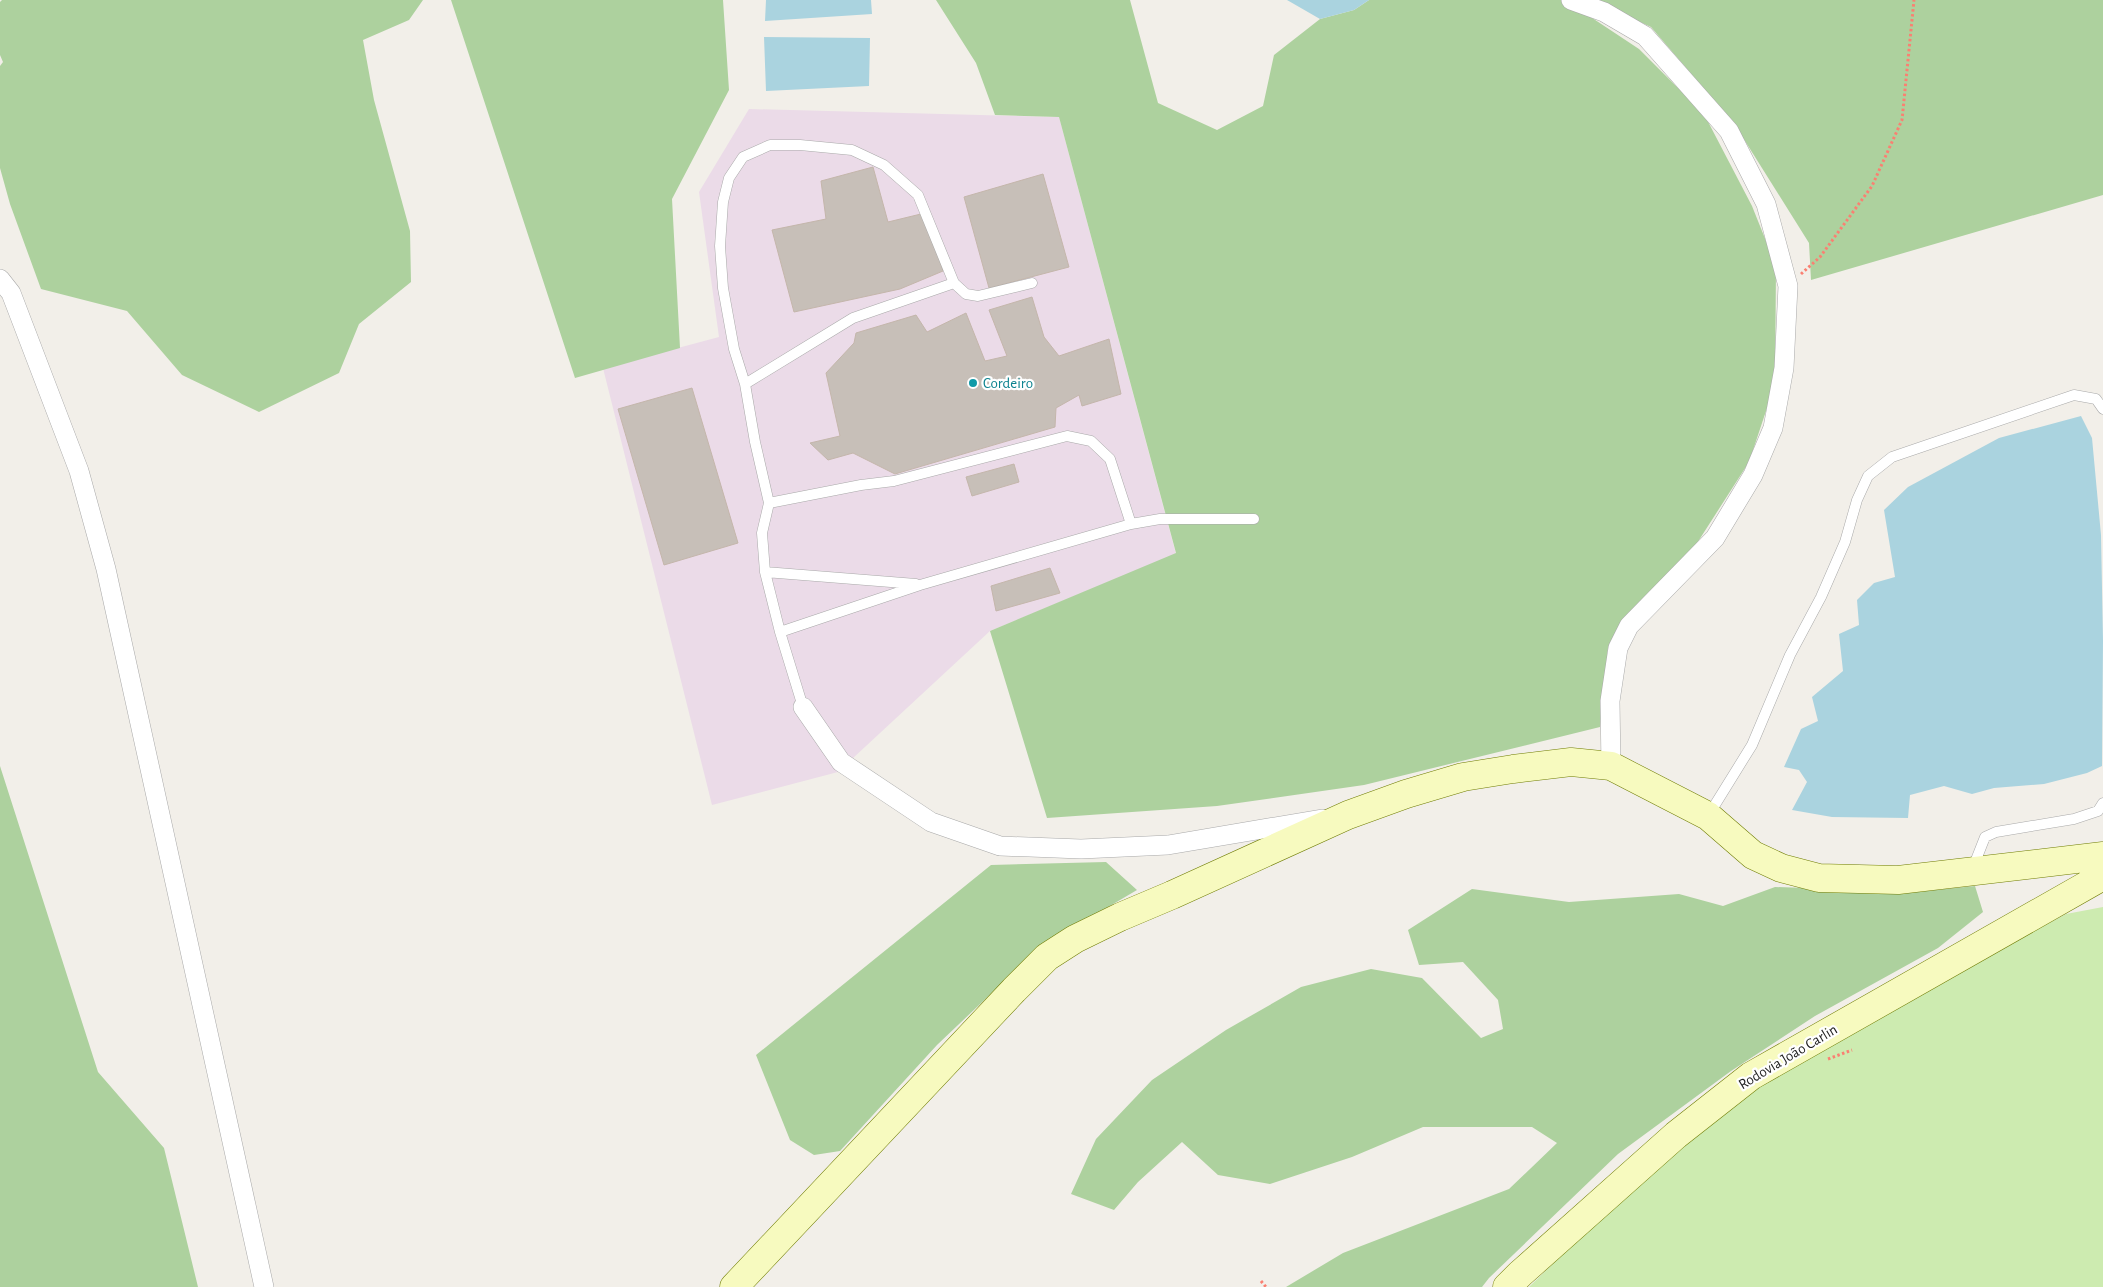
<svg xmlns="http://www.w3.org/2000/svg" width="2103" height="1287" font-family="'Alegreya Sans',sans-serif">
	<rect width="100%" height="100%" fill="#f2efe9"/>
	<path fill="#ebdbe8" d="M 749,109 L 1059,117 L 1176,554 L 990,631 L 838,772 L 712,805 L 603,368 L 719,337 L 699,192 Z"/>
	<path fill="#cdebb0" d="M 2103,907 L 2103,1287 L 1529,1287 L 1636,1183 L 1757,1087 L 1858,1026 L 2066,914 Z"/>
	<path fill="#add19e" d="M 2,0 L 423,0 L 409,20 L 363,40 L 374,100 L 410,231 L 411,282 L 359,324 L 339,373 L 259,412 L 182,375 L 127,311 L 41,289 L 10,204 L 0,168 L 0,66 L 3,62 L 0,55 L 0,2 Z
		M 451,0 L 723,0 L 729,90 L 672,199 L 680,348 L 575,378 Z
		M 936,0 L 1130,0 L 1158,103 L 1217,130 L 1263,106 L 1274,55 L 1320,19 L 1354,10 L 1369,0 L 1565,0 L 1639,49 L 1704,114 L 1752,206 L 1776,266 L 1775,384 L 1749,462 L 1692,551 L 1628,615 L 1608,648 L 1600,727 L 1364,785 L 1217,806 L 1047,818 L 990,631 L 1176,553 L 1059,117 L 995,115 L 976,63 Z
		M 1592,0 L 2103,0 L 2103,195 L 1811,280 L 1809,243 L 1735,125 L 1651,27 Z
		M 0,766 L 98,1072 L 164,1148 L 198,1287 L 0,1287 Z
		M 1106,862 L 1137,890 L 1040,947 L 937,1045 L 840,1151 L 814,1155 L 790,1140 L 756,1055 L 991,865 Z
		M 1975,886 L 1983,912 L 1938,948 L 1815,1016 L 1731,1071 L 1618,1154 L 1489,1278 L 1482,1287 L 1286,1287 L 1343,1253 L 1509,1189 L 1557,1143 L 1532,1127 L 1423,1127 L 1352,1157 L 1270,1184 L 1218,1175 L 1182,1142 L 1138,1182 L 1114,1210 L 1071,1194 L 1096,1139 L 1152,1080 L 1226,1030 L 1301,987 L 1371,969 L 1422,978 L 1481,1038 L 1503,1029 L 1498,1000 L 1463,962 L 1419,965 L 1408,930 L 1472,889 L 1569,902 L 1679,894 L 1723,906 L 1775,887 L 1915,892 Z"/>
	<path fill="#aad3df" d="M 766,0 L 871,0 L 872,14 L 765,21 Z
		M 1287,0 L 1369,0 L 1354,10 L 1320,19 Z
		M 764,37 L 870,38 L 869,86 L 766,91 Z
		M 2081,416 L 2092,438 L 2101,535 L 2103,641 L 2102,766 L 2087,773 L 2044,784 L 1994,788 L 1972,794 L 1944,786 L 1910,795 L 1908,818 L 1832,817 L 1792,810 L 1807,782 L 1799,770 L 1784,767 L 1801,729 L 1818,721 L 1812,697 L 1843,671 L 1839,634 L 1859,625 L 1857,600 L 1874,583 L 1895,577 L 1884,510 L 1908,487 L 1999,438 Z"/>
	<path fill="#c7bfb8" stroke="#c4b6ab" d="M 873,167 L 888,222 L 925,213 L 943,271 L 900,289 L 794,312 L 772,230 L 826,219 L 821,181 Z
		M 1043,174 L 1069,267 L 989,288 L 964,197 Z
		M 1032,297 L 1044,337 L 1059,356 L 1109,339 L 1121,394 L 1082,406 L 1079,395 L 1056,408 L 1055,427 L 895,474 L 853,453 L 828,460 L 810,443 L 840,436 L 826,373 L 854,343 L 856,333 L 916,315 L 927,332 L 966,313 L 985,361 L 1007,356 L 989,310 Z
		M 692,388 L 738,543 L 664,565 L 618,409 Z
		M 1014,464 L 1019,482 L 972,496 L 966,477 Z
		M 1050,568 L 1060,593 L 996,611 L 991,586 Z"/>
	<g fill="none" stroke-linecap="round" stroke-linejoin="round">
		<g stroke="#a9a9a9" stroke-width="11">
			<path id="lane" d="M 745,384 L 853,318 L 954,283 L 966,294 L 978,296 L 1032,283
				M 769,503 L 861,485 L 894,481 L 1067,436 L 1091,441 L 1110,459 L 1131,524
				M 765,572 L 916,584
				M 780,632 L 920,585 L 1131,524 L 1160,519 L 1254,519
				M 803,707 L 780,632 L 765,572 L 762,533 L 769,503 L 755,442 L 745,384 L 734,349 L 723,288 L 720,246 L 723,202 L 729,178 L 743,157 L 770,145 L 800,145 L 852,150 L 884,165 L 918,195 L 954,283
				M 1708,816 L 1752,745 L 1790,655 L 1821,597 L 1845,542 L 1857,500 L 1868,476 L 1892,457 L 2074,395 L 2096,399 L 2103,409
				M 1972,870 L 1985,837 L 1996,832 L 2074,819 L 2098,811 L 2103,803"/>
		</g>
		<g stroke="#a9a9a9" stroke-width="20">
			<path id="street" d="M 1571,0 L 1604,12 L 1645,36 L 1729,131 L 1766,204 L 1788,286 L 1784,368 L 1773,428 L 1753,475 L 1715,538 L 1629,626 L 1618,648 L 1610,701 L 1611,766
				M 0,279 L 11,293 L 79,471 L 106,569 L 264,1287
				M 803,707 L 841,762 L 931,822 L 1000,846 L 1081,849 L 1168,845 L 1322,819"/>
		</g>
		<g stroke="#707d05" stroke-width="29">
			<path id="secondary" d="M 734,1287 L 1014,990 L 1047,957 L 1075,939 L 1120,917 L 1172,895 L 1348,815 L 1406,794 L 1463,777 L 1513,769 L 1571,762 L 1611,766 L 1708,816 L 1753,855 L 1781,868 L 1819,878 L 1898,880 L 2103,856
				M 1507,1287 L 1520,1274 L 1676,1135 L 1751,1076 L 2103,876"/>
		</g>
		<path stroke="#fa8072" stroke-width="3" stroke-dasharray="2.5 2.5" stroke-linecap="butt" d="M 1801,274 L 1820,257 L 1872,186 L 1902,120 L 1914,0
			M 1828,1059 L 1852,1050
			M 1261,1281 L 1266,1287"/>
		<use href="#lane" stroke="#fff" stroke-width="10"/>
		<use href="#street" stroke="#fff" stroke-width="19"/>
		<use href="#secondary" stroke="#f7fabf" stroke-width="28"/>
	</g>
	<circle fill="#0f9aa8" stroke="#fff" stroke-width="2" cx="973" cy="383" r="5"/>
	<g text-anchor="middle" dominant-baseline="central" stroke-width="4.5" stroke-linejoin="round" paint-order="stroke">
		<g font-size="15" fill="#0d838f" stroke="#fff" text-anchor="start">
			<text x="983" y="383">Cordeiro</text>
		</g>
		<g font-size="15" fill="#222" stroke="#fff">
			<text transform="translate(1788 1057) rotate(-31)">Rodovia João Carlin</text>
		</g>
	</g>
</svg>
